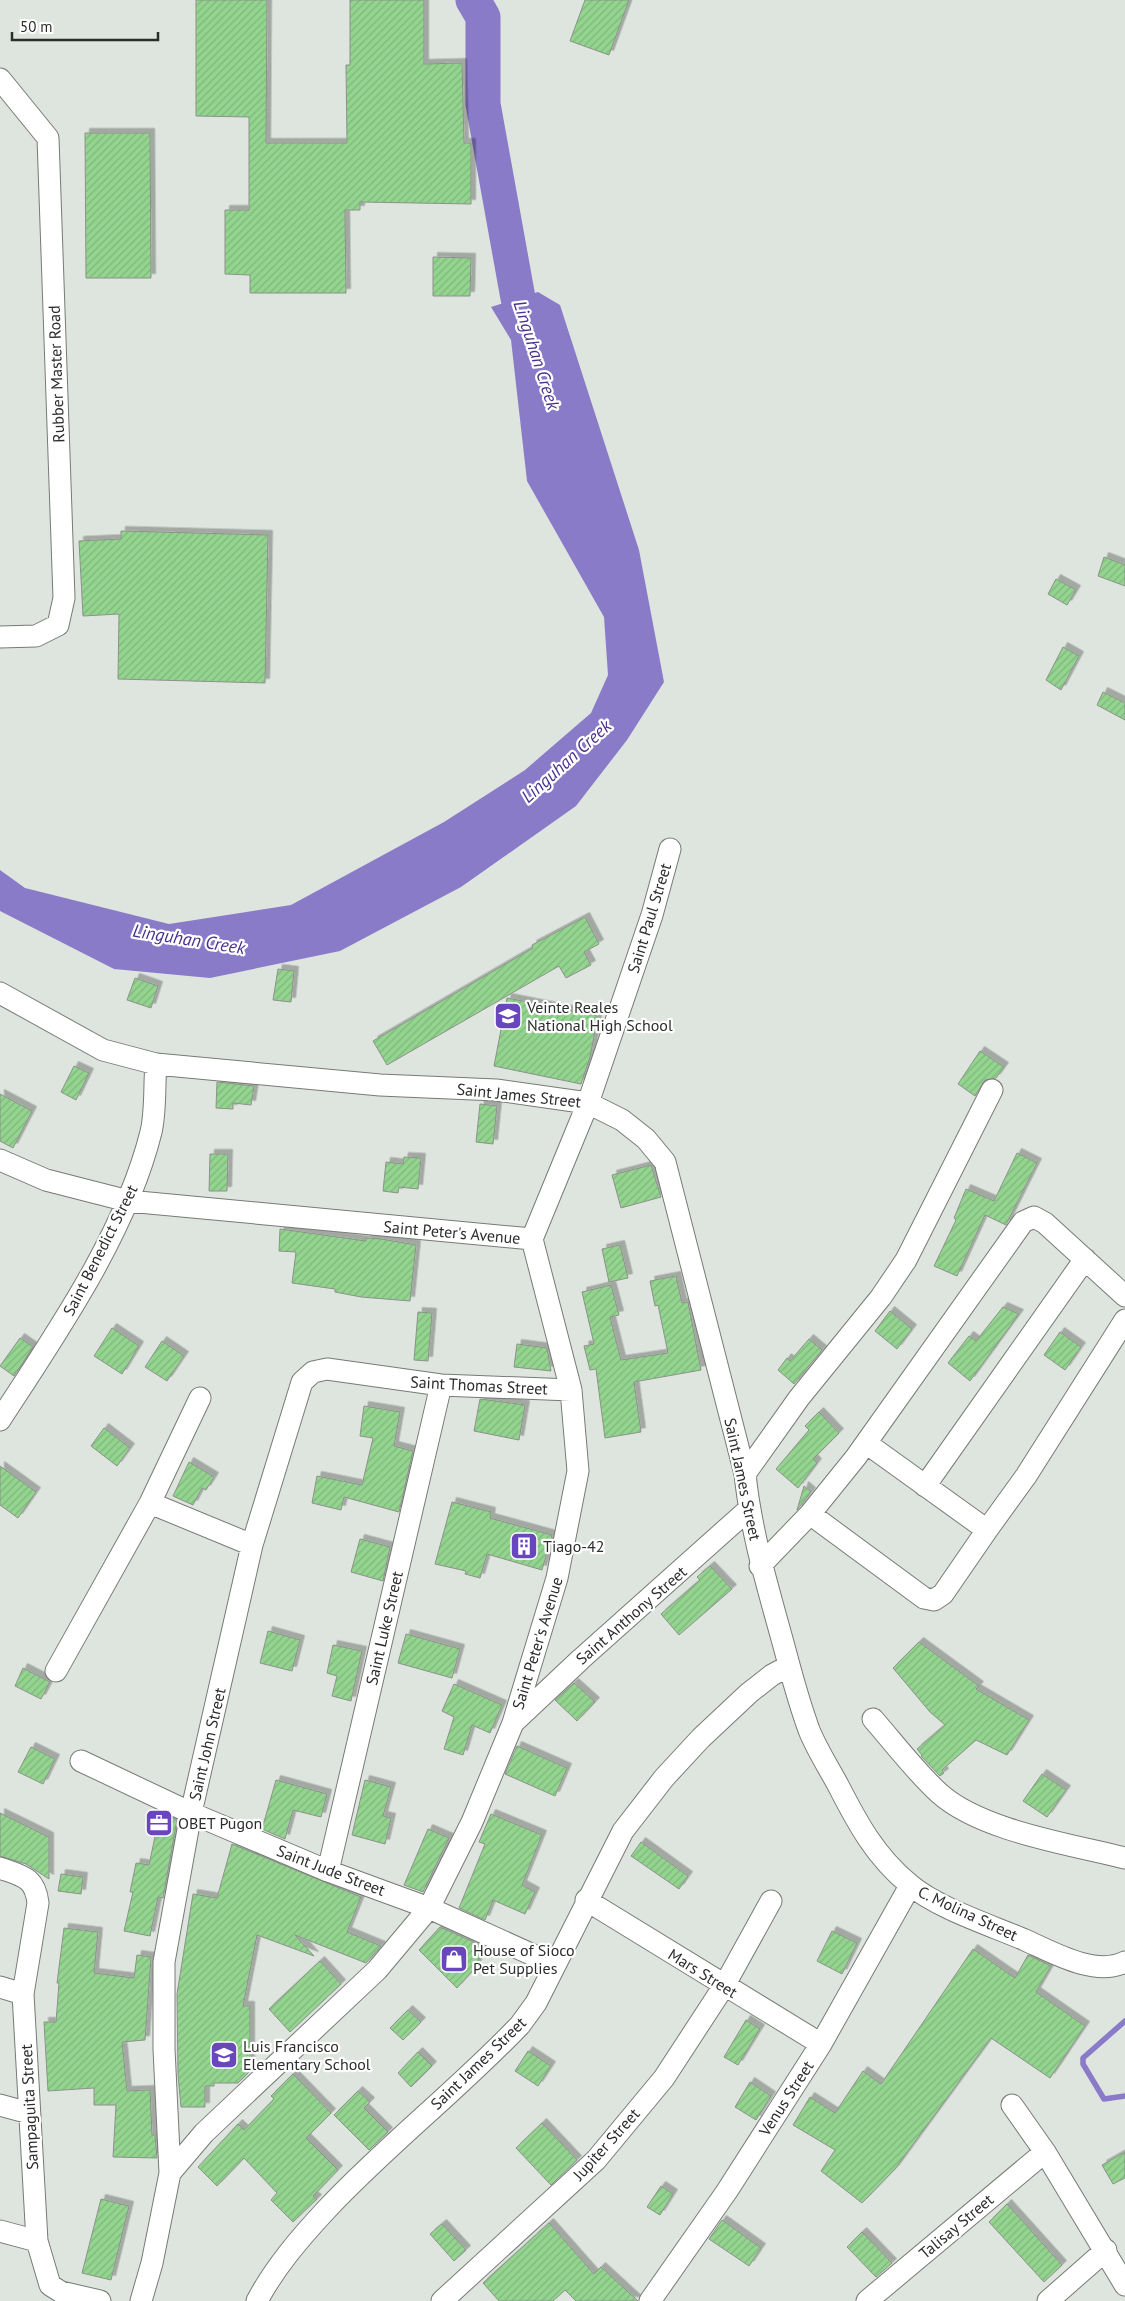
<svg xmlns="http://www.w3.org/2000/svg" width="1125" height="2301" font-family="'PT Sans',sans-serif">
	<defs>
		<pattern id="building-hatch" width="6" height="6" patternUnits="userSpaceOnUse" patternTransform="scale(1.25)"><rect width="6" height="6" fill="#93d48f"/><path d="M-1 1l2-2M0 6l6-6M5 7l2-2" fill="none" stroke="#7fb67c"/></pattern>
		<filter id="shadow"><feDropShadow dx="4.5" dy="-4.5" stdDeviation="0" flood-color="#0004"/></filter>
	</defs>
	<rect width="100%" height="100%" fill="#dee5de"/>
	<path fill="#8a7bc9" d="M 538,292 L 560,305 L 639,550 L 664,682 L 627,740 L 576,806 L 461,887 L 340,951 L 210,978 L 114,969 L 0,911 L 0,870 L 25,888 L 169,924 L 291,905 L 444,822 L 525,770 L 591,713 L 608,675 L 604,617 L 527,481 L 511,340 L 491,307 Z"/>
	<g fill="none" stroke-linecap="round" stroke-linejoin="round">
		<path stroke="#8a7bc9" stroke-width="5.5" d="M 1125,2021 L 1083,2058 L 1083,2064 L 1104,2099 L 1125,2096"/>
		<path stroke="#8a7bc9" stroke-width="35" d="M 473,0 L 483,17 L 483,104 L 518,298 L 533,343"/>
	</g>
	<path fill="url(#building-hatch)" stroke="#8c928b" filter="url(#shadow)" d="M 196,0 L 267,0 L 266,143 L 347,143 L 346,65 L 350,65 L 350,0 L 424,0 L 424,64 L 462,63 L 464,143 L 471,143 L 471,204 L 360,202 L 360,210 L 345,210 L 346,293 L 250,293 L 250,275 L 225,274 L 225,210 L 249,210 L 249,117 L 196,116 Z
		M 585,0 L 629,0 L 609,55 L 570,41 Z
		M 85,133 L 150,133 L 151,278 L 86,278 Z
		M 433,257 L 471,258 L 470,296 L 433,296 Z
		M 121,531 L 268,535 L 265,683 L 118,679 L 119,614 L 83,616 L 79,541 L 121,539 Z
		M 1104,557 L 1125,565 L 1125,586 L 1098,576 Z
		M 1056,579 L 1076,590 L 1067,605 L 1048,594 Z
		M 1063,647 L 1079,656 L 1061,690 L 1046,680 Z
		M 1103,692 L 1125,703 L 1125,720 L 1097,705 Z
		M 585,917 L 599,944 L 584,952 L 591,965 L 566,978 L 559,966 L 387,1065 L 373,1041 L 533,948 L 532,945 Z
		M 278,969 L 294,971 L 291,1002 L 273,1000 Z
		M 135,978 L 158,986 L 151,1008 L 127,1000 Z
		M 507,998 L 598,1016 L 590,1057 L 581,1084 L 494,1066 Z
		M 980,1051 L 1004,1067 L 996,1078 L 985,1080 L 975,1096 L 958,1084 Z
		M 74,1066 L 89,1073 L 76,1100 L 61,1092 Z
		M 217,1082 L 254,1086 L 251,1105 L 233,1103 L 233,1109 L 216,1108 Z
		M 0,1094 L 32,1111 L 13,1148 L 0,1141 Z
		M 480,1104 L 497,1106 L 493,1144 L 476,1142 Z
		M 1017,1153 L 1037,1163 L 1006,1225 L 985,1215 L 957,1276 L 934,1266 L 956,1220 L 954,1218 L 966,1189 L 994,1201 Z
		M 210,1154 L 228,1154 L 227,1191 L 209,1191 Z
		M 404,1157 L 421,1158 L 418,1189 L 399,1187 L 398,1193 L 383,1191 L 386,1162 L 403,1164 Z
		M 651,1165 L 661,1197 L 621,1208 L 612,1175 Z
		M 280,1229 L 366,1241 L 366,1238 L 381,1239 L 416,1245 L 410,1301 L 361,1297 L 335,1292 L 335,1289 L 292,1283 L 296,1252 L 279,1251 Z
		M 620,1245 L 628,1278 L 609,1282 L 602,1249 Z
		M 676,1276 L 682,1303 L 688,1302 L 701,1370 L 634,1382 L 641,1432 L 605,1438 L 596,1369 L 590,1370 L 584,1346 L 594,1344 L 582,1292 L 611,1285 L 619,1315 L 610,1317 L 621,1360 L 668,1353 L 658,1305 L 655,1306 L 650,1281 Z
		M 1003,1307 L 1019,1314 L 970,1381 L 948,1363 L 969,1336 L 976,1341 Z
		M 890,1311 L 912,1329 L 897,1349 L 875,1331 Z
		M 418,1312 L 432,1313 L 428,1361 L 414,1360 Z
		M 112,1328 L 139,1346 L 122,1374 L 94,1356 Z
		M 1060,1332 L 1081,1347 L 1065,1370 L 1044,1355 Z
		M 20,1338 L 33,1347 L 14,1376 L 0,1366 Z
		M 809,1339 L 822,1350 L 794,1384 L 778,1370 L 787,1358 L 790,1361 Z
		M 162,1341 L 184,1356 L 167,1381 L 145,1367 Z
		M 517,1344 L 547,1348 L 551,1371 L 514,1367 Z
		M 480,1399 L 525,1405 L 519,1440 L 474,1431 Z
		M 364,1406 L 400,1412 L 394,1446 L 413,1451 L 399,1512 L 344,1497 L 341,1510 L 312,1503 L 317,1476 L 362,1485 L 373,1438 L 360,1436 Z
		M 819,1412 L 839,1433 L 813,1459 L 817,1463 L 798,1488 L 776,1469 L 809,1430 L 805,1426 Z
		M 104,1428 L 130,1448 L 117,1466 L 91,1446 Z
		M 189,1462 L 214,1477 L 206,1490 L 202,1488 L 193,1505 L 173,1496 Z
		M 0,1466 L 36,1492 L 18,1518 L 0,1505 Z
		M 804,1486 L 811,1492 L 797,1510 Z
		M 452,1502 L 491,1512 L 490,1518 L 552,1535 L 542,1570 L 487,1554 L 480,1578 L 465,1574 L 466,1571 L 435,1564 Z
		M 360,1539 L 390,1547 L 383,1581 L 351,1572 Z
		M 710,1566 L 732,1589 L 679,1635 L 661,1614 L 700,1580 L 697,1577 Z
		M 268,1631 L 300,1640 L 292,1671 L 260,1663 Z
		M 406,1634 L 460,1649 L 452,1678 L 398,1663 Z
		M 919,1642 L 979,1686 L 976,1689 L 1029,1720 L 1007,1755 L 976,1740 L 942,1770 L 944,1773 L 940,1776 L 921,1756 L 922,1755 L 917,1749 L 945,1725 L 930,1712 L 893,1668 Z
		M 333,1645 L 362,1651 L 351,1701 L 332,1696 L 337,1676 L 327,1673 Z
		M 23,1668 L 50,1682 L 41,1699 L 15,1686 Z
		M 574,1683 L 595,1702 L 577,1721 L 555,1700 Z
		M 454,1684 L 502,1705 L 490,1733 L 472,1725 L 463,1755 L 444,1749 L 454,1717 L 442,1711 Z
		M 517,1746 L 567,1768 L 555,1796 L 505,1774 Z
		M 31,1747 L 55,1759 L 43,1784 L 18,1772 Z
		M 1042,1774 L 1066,1790 L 1047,1817 L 1023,1801 Z
		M 276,1780 L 327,1794 L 321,1817 L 293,1810 L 285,1839 L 262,1829 Z
		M 365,1780 L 391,1787 L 383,1816 L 391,1818 L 385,1844 L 352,1835 Z
		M 0,1813 L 49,1837 L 49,1879 L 26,1864 L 0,1856 Z
		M 160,1813 L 177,1820 L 163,1898 L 158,1897 L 150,1936 L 124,1931 L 133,1892 L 130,1892 L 136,1863 L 149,1865 Z
		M 491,1814 L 542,1835 L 522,1885 L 535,1892 L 525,1914 L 493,1900 L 485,1920 L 459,1908 L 485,1844 L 479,1842 Z
		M 428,1829 L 449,1838 L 423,1892 L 404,1885 Z
		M 641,1842 L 688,1876 L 679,1889 L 631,1856 Z
		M 232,1844 L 361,1897 L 347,1932 L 381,1946 L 366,1963 L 295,1935 L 314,1956 L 257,1935 L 243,2006 L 250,2006 L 250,2071 L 238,2083 L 214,2083 L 214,2086 L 205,2086 L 205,2107 L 181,2107 L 178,2075 L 177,1994 L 193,1894 L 217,1898 Z
		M 61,1874 L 83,1877 L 81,1894 L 58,1891 Z
		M 440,1927 L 485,1947 L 475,1968 L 457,1988 L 419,1950 Z
		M 64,1928 L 98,1932 L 94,1973 L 134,1978 L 137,1955 L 151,1957 L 145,2040 L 122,2042 L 127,2091 L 150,2090 L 152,2135 L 155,2135 L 157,2158 L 113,2157 L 116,2105 L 94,2105 L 94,2088 L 48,2091 L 44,2022 L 56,2022 L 59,1983 L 57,1983 Z
		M 832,1931 L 857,1943 L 842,1974 L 817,1961 Z
		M 973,1949 L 1015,1978 L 1028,1955 L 1051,1966 L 1036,1992 L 1085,2026 L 1050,2078 L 991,2038 L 895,2169 L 862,2203 L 821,2171 L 835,2150 L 793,2125 L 810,2097 L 835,2113 L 863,2071 L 881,2084 Z
		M 320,1961 L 341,1984 L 290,2032 L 269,2009 Z
		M 408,2010 L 421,2022 L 403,2040 L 390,2028 Z
		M 746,2020 L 760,2029 L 738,2065 L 724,2057 Z
		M 528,2051 L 551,2066 L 538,2086 L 515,2071 Z
		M 418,2052 L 432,2066 L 411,2087 L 398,2073 Z
		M 293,2074 L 331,2113 L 306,2138 L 338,2170 L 313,2196 L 317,2199 L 293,2222 L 271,2200 L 277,2193 L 244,2158 L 217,2186 L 198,2167 L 238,2124 L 244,2130 L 274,2099 L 271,2096 Z
		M 750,2082 L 771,2096 L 756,2120 L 735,2107 Z
		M 358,2091 L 370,2102 L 364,2108 L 388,2132 L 369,2150 L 334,2115 Z
		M 542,2123 L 577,2160 L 551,2185 L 516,2148 Z
		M 1125,2152 L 1125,2178 L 1113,2184 L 1102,2165 Z
		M 661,2186 L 673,2194 L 660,2215 L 647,2207 Z
		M 101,2199 L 129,2206 L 111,2280 L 82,2273 Z
		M 1007,2204 L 1062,2265 L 1044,2282 L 989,2222 Z
		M 722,2220 L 761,2248 L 749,2266 L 709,2239 Z
		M 549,2223 L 594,2274 L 601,2267 L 638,2301 L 576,2301 L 565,2290 L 553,2301 L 499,2301 L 483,2283 Z
		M 442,2224 L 466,2250 L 454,2261 L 430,2234 Z
		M 862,2232 L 892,2263 L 876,2277 L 847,2247 Z"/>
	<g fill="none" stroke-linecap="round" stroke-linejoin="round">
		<g stroke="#767b75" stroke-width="23">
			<path id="minor" d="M 0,79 L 48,138 L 64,598 L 58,625 L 36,636 L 0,637
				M 0,993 L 103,1050 L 156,1064 L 380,1085 L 496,1090 L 588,1103 L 622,1120 L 646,1139 L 665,1162 L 745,1474 C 752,1541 772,1600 789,1665 C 795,1687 801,1708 809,1730 C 817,1750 829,1768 839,1787 C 858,1824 876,1857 909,1884 C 937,1908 990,1925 1025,1940 C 1052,1952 1095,1977 1125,1962
				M 0,1160 L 46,1180 L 128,1201 L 532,1239
				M 532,1239 L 588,1103 L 652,915 L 670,849
				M 0,1420 C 56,1334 126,1233 151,1132 C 156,1111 154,1086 156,1064
				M 866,1443 L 987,1530 L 1026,1476 L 1125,1320
				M 745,1474 L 799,1398 L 881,1297 L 906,1260 L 992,1090
				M 925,1486 L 1085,1259
				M 150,1503 L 252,1545
				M 810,1514 L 924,1598 L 934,1600 L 943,1594 L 987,1530
				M 760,1566 L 810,1514 L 856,1457 L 1023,1222 L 1034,1217 L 1045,1223 L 1125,1296
				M 56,1671 L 150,1503 L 200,1398
				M 873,1719 C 894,1743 915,1771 939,1793 C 981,1831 1070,1844 1125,1858
				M 515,1721 L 581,1659 L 749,1509
				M 81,1761 L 191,1813 L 328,1871 L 429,1908 L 555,1965
				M 0,1868 C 22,1876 35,1877 38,1903 L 23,1994 L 37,2241 L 50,2285 L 61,2292 L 100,2301
				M 328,1871 L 441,1385
				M 586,1900 L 821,2044
				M 0,1987 L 23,1994
				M 0,2105 L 29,2113
				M 1012,2105 L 1045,2152 L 1125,2285
				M 170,2173 L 164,2049 L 164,1962 L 191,1813 L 252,1545 L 302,1382 L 313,1372 L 327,1369 L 441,1385 L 571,1390
				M 0,2231 L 37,2241
				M 141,2301 L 152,2263 L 170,2173 L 204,2133 L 377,1970 L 429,1908 L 472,1822 L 513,1723 L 557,1578 L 578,1471 L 571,1390 L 532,1239
				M 257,2301 C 275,2267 300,2238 326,2210 C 387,2145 458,2090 520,2025 L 536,2003 L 623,1831 L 664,1778 L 701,1738 L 749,1693 L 772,1675 L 789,1666
				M 442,2301 L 596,2160 L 664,2078 L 724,1986 L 771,1901
				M 650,2301 L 727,2191 L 821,2044 L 910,1886
				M 867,2301 L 1045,2152
				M 1048,2301 L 1106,2250"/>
		</g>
		<use href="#minor" stroke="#fff" stroke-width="21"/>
	</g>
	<defs>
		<g id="school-square" transform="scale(1.4375)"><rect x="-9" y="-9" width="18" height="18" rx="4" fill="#6846be" stroke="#fff"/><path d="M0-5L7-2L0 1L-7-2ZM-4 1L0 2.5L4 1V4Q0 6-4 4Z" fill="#fff"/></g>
		<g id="building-square" transform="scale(1.4375)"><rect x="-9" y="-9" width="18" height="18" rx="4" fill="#6846be" stroke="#fff"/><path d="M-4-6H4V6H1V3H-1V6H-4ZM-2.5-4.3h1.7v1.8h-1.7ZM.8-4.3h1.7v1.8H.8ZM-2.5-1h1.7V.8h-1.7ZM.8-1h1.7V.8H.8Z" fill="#fff"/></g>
		<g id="office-square" transform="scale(1.4375)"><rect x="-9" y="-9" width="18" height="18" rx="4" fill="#6846be" stroke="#fff"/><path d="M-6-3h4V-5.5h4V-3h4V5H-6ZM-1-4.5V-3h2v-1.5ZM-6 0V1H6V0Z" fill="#fff"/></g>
		<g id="shop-square" transform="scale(1.4375)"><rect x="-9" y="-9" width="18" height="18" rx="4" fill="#6846be" stroke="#fff"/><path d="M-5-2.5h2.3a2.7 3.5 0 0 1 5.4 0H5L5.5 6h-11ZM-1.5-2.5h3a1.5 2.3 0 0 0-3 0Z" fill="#fff"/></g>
	</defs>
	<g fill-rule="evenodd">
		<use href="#school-square" x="508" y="1016"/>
		<use href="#building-square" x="524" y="1546"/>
		<use href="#office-square" x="159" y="1823"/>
		<use href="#shop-square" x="454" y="1959"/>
		<use href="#school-square" x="224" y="2055"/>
	</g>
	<g text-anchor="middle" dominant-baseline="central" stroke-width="4.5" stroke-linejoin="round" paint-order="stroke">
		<g font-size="16" fill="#2a2d2a" stroke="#fff">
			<text transform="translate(56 374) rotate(-92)">Rubber Master Road</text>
			<text transform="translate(649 918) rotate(-73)">Saint Paul Street</text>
			<text transform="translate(519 1095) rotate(6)">Saint James Street</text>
			<text transform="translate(452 1232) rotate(5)">Saint Peter's Avenue</text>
			<text transform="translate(100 1250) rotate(-63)">Saint Benedict Street</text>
			<text transform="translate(479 1385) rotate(3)">Saint Thomas Street</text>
			<text transform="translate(743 1479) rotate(78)">Saint James Street</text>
			<text transform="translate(631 1615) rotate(-41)">Saint Anthony Street</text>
			<text transform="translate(384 1628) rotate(-77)">Saint Luke Street</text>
			<text transform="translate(537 1643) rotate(-73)">Saint Peter's Avenue</text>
			<text transform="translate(207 1744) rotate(-77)">Saint John Street</text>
			<text transform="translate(331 1870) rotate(21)">Saint Jude Street</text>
			<text transform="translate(968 1913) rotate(25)">C. Molina Street</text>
			<text transform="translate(703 1973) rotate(32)">Mars Street</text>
			<text transform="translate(478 2063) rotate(-44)">Saint James Street</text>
			<text transform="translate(786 2098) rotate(-57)">Venus Street</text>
			<text transform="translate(29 2107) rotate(-93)">Sampaguita Street</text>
			<text transform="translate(606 2144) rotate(-48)">Jupiter Street</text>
			<text transform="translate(956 2226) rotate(-40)">Talisay Street</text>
		</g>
		<g font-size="16" fill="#2a2d2a" stroke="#fff" text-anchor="start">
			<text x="527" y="1007">Veinte Reales<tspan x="527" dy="18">National High School</tspan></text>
			<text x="543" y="1546">Tiago-42</text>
			<text x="178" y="1823">OBET Pugon</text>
			<text x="473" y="1950">House of Sioco<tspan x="473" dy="18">Pet Supplies</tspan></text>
			<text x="243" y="2046">Luis Francisco<tspan x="243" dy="18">Elementary School</tspan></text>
		</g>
		<g font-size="18" font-style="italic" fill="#4a2f8c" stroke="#fff">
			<text transform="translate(537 355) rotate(72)">Linguhan Creek</text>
			<text transform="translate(566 761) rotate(-42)">Linguhan Creek</text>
			<text transform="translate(189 939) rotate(9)">Linguhan Creek</text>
		</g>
	</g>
	<path d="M12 32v8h146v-8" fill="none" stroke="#2a2d2a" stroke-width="2.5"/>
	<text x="20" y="32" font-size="15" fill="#2a2d2a" stroke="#ffffff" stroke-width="4" paint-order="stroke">50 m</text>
</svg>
